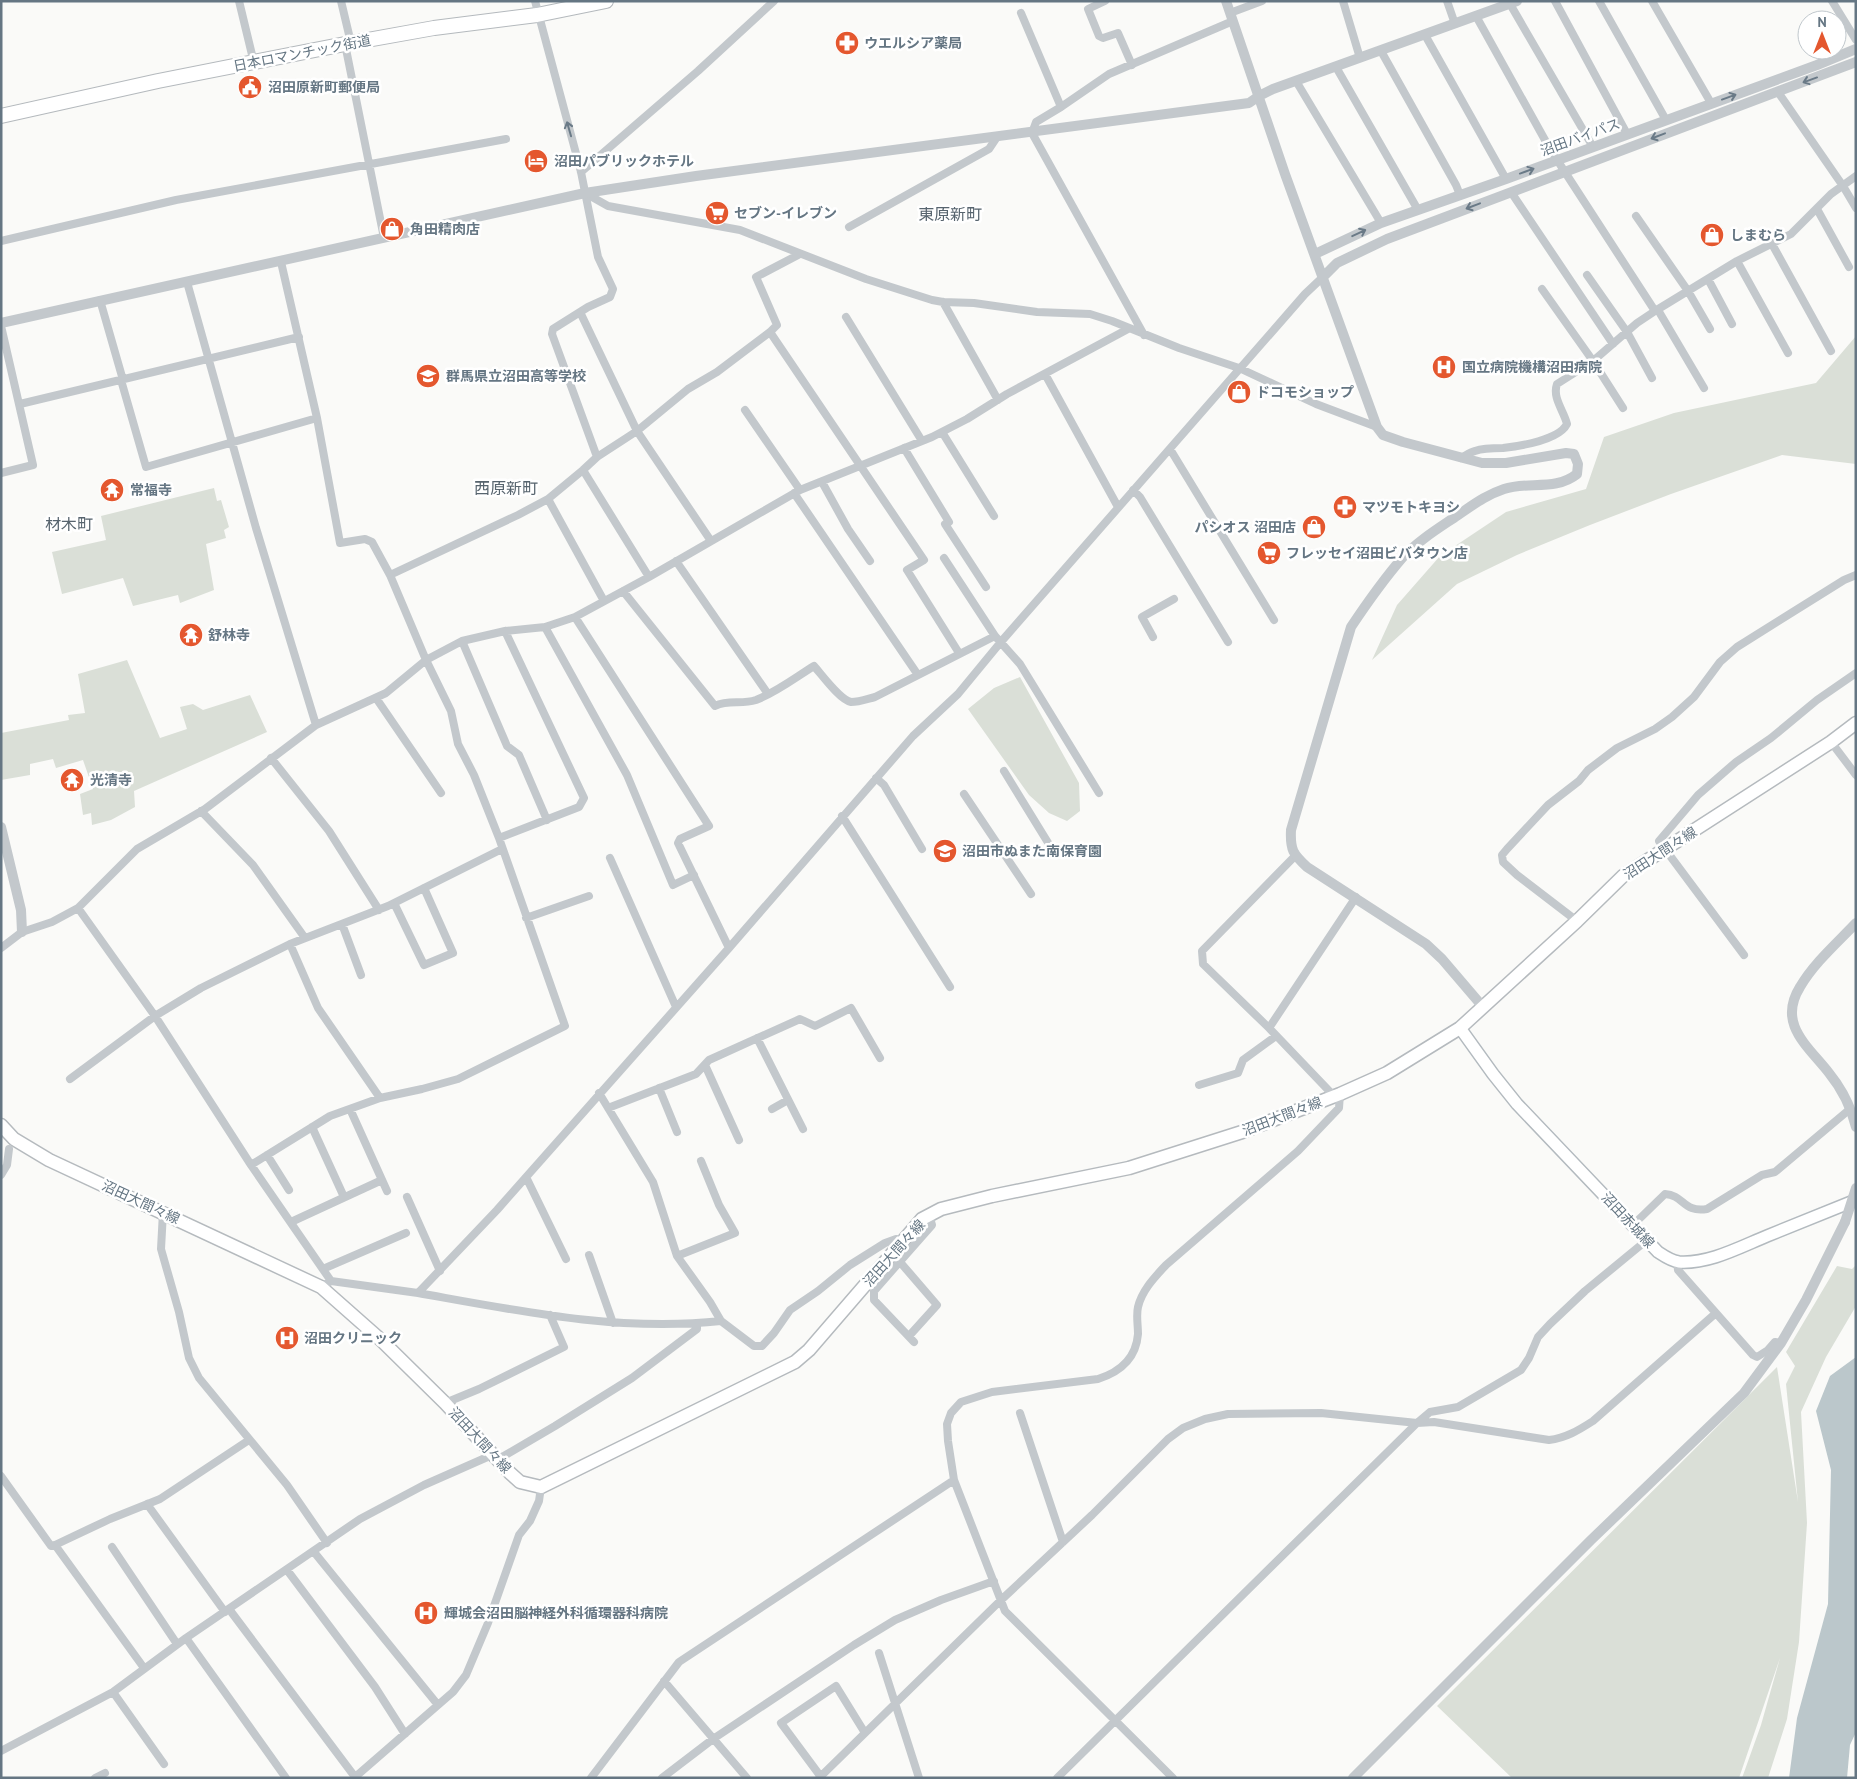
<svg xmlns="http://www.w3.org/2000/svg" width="1857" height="1779" font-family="'PT Sans','Noto Sans JP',sans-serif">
	<rect width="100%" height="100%" fill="#fafaf8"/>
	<path fill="#dadfd7" d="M 1856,336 L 1856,464 L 1782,455 L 1671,494 L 1590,525 L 1517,555 L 1457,584 L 1372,660 L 1397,605 L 1440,556 L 1506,512 L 1586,489 L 1604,437 L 1674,413 L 1816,383 Z
		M 214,488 L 217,501 L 221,500 L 229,527 L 224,530 L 226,538 L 206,544 L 214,590 L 180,603 L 178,595 L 133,606 L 123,578 L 62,594 L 52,552 L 106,540 L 101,516 Z
		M 127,660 L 160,738 L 187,729 L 180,707 L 193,704 L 203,710 L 250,695 L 267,732 L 134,791 L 135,807 L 111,820 L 92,825 L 91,813 L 83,815 L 80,794 L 93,789 L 83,760 L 56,768 L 53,759 L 30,764 L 30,775 L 1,780 L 1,733 L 69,720 L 68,715 L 85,713 L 78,674 Z
		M 1020,677 L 1079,783 L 1080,811 L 1067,821 L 1049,813 L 1029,795 L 968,709 L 994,688 Z
		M 1856,1265 L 1856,1306 L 1826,1357 L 1801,1412 L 1807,1523 L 1799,1642 L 1787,1719 L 1768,1778 L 1742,1778 L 1761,1725 L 1780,1658 L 1739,1778 L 1512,1778 L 1437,1706 L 1777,1367 L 1798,1502 L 1786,1384 L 1795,1366 L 1786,1352 L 1837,1266 L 1852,1269 Z"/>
	<path fill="#bbc7cb" d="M 1856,1357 L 1856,1732 L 1850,1745 L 1847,1778 L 1789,1778 L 1797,1718 L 1828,1604 L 1831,1470 L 1816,1411 L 1830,1376 Z"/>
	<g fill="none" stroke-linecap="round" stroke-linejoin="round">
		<g stroke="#b3babf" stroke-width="14">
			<path id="secondary" d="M 1460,1028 L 1493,1074 L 1517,1104 L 1658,1252 C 1664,1256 1671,1261 1679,1262 C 1709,1264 1740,1247 1767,1236 C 1796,1224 1826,1212 1856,1200"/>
		</g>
		<g stroke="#b5babe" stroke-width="15">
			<path id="primary" d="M 1,1125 L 14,1139 L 49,1160 L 321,1287 L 381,1340 L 445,1403 L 510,1473 L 520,1482 L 541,1487 L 795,1362 L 809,1350 L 922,1219 L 941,1209 L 992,1196 L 1129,1168 L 1242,1132 L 1340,1094 L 1387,1073 L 1460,1028 L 1577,921 L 1623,876 L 1831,742 L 1856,723"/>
		</g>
		<g stroke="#b4b9bd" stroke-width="16">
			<path id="trunk" d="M 1,116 L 158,81 L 345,44 L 434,28 L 537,15 L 606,1"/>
		</g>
		<path stroke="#c3c8cc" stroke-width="8" d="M 239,1 L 254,63
			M 341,1 L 351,43
			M 535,1 L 581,172 L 598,257 L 613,289 L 610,297 L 588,307 L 553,329 L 552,334 L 597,457
			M 1105,1 L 1088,9 L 1099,36 L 1103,38 L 1118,33 L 1132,65
			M 1343,1 L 1360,58
			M 1447,1 L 1455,24
			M 1555,1 L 1627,134
			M 1599,1 L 1666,120
			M 1652,1 L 1711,103
			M 1832,1 L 1856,40
			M 1510,4 L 1593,147
			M 1021,13 L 1061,107
			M 1230,13 L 1262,1
			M 1476,16 L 1550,149 L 1655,311
			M 1425,35 L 1506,179
			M 345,44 L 384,238
			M 1381,51 L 1456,185 L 1460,195
			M 1336,67 L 1418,210
			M 1296,81 L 1381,223
			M 1778,92 L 1843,186 L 1856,208
			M 581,172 L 698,71 L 774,1
			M 1511,192 L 1613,344
			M 585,193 L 608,206 L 740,230 L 866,279 L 932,300 L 943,302 L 974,303 L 1037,312 L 1090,314 L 1112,321 L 1179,348 L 1239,368 L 1316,404 L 1377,427
			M 1817,209 L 1849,267
			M 1636,216 L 1688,291 L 1710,329
			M 849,227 L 989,149 L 997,137
			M 1,241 L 176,200 L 506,139
			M 1772,244 L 1831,351
			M 1737,261 L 1788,353
			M 1587,275 L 1627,332 L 1652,378
			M 1708,279 L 1732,324
			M 187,282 L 256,528 L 316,725
			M 1542,289 L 1593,361 L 1623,408
			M 100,300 L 123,380
			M 943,302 L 998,400
			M 1658,310 L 1704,388
			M 580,312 L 637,431 L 711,541
			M 846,317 L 922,441
			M 1,326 L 33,465 L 1,473
			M 770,332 L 924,560 L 907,570 L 959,653
			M 1144,335 L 1032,133 L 1036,122 L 1061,107 L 1109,74 L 1233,21
			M 1045,374 L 1118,507
			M 121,380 L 146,467 L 317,418
			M 20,404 L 299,337
			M 745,410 L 800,490
			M 942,432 L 994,516
			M 904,448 L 949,522 L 945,524 L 986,587
			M 1170,449 L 1274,620
			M 1461,458 C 1465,456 1470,452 1475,451 C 1483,448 1494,448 1503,448 C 1520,446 1559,440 1567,424 C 1564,411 1552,398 1557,384 L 1593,361 L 1637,323 L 1655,311 L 1737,261 L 1791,234 L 1831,194 L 1856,176
			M 583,470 L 649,577
			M 822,482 L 848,529 L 870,561
			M 1133,490 L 1140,497 L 1228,642
			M 794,493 L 918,675
			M 548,499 L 604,601
			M 944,558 L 995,636
			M 676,561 L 768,694
			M 390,575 L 518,515 L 548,499 L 583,470 L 597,457 L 637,431 L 688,389 L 717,372 L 770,332 L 777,325 L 756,277 L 800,254
			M 623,591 L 715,706 C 729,699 741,705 756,700 C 777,692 796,677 814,666 C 822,675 840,700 851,702 C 859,702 867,699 875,697 L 995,636 L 1020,664 L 1099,793
			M 575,617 L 709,826 L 680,839 L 678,843 L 729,948
			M 545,627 L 627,775 L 673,885 L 694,875
			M 1153,637 L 1142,617 L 1174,599
			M 462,641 L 507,746 L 519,755 L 547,820
			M 376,698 L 441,793
			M 1831,742 L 1856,775
			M 271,758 L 329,831 L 379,910
			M 1004,771 L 1055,854
			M 876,778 L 884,785 L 922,849
			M 964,794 L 1031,894
			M 201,811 L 253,865 L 305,938
			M 842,816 L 950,987
			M 499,838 L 579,807 L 584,798 L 505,631
			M 610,858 L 676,1007
			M 394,903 L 424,965 L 453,953 L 424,888
			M 78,908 L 155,1016 L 251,1165 L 331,1281
			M 526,918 L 589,896
			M 1577,921 L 1517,875 L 1503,862 L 1502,855 L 1507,849 L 1548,805 L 1579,781 L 1588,770 L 1617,748 L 1655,729 L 1672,717 L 1694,697 L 1720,662 L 1737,647 L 1844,580 L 1856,575
			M 342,924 L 361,975
			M 290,944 L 318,1008 L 380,1098
			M 1,948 L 22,932 L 52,922 L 78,908 L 137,849 L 205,809 L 316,725 L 386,693 L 426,660 L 462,641 L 505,631 L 545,627 L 575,617 L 649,577 L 800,490 L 932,437 L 967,419 L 1007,394 L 1128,329
			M 1744,955 L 1659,841 L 1698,795 L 1736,762 L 1771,738 L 1817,700 L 1856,673
			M 1269,1028 L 1203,964 L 1202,951 L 1295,856
			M 757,1038 L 803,1129
			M 705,1065 L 739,1140
			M 70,1079 L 155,1016 L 201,988 L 290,944 L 388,906 L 502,849
			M 1199,1085 L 1238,1073 L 1243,1060 L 1276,1036
			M 659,1088 L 677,1132
			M 599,1093 L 653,1182 L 677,1256 L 710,1302 L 721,1321
			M 1334,1096 L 1269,1028 L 1356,897
			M 608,1108 L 696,1074 L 709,1060 L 800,1019 L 815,1026 L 851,1008 L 880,1058
			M 350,1109 L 387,1191
			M 772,1109 L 788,1100
			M 312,1127 L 344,1197
			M 267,1155 L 289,1190
			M 251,1165 L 330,1116 L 380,1098 L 422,1089 L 458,1079 L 565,1026 L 499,838 L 474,775 L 458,744 L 451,711 L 426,660 L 390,575 L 372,542 L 365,539 L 340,543 L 317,418 L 281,262
			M 1,1175 L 7,1165 L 9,1149
			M 526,1177 L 566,1259
			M 407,1197 L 440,1271
			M 163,1212 L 161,1249 L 179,1312 L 189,1358 L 199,1378 L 287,1485 L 327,1543
			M 291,1222 L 382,1180
			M 1633,1225 L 1665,1194 C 1684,1195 1683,1213 1707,1209 L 1762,1175 L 1775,1172 L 1850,1109
			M 589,1255 L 613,1323
			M 677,1256 L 735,1233 L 719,1205 L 701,1161
			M 900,1262 L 937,1305 L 909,1336
			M 1677,1262 L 1678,1270 L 1753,1355 L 1757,1357 L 1768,1350 L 1775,1342 L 1781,1343
			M 323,1269 L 406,1233
			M 321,1287 L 331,1281 L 418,1293 L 497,1210 L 729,948 L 913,736 L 958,694 L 1000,643 L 1305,294 L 1323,277
			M 418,1293 C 519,1311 619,1332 721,1321 L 754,1346 L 762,1346 L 774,1333 L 790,1310 L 818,1291 L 850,1265 L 885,1243 L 896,1239 L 904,1240
			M 914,1342 L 874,1300 L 874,1291 L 932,1225 L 929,1215
			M 445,1403 L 479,1389 L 564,1347 L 550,1315
			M 1020,1413 L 1063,1542
			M 497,1460 L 555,1426 L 632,1378 L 697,1329 L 697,1324
			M 1,1476 L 51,1546 L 55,1545 L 144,1668
			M 147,1504 L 225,1612
			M 55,1545 L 110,1519 L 160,1499 L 249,1440
			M 112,1547 L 177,1644
			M 314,1552 L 438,1705
			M 287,1570 L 375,1687 L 405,1734
			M 229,1609 L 355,1777
			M 186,1638 L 286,1778
			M 879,1653 L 919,1778
			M 664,1681 L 747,1778
			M 113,1692 L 164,1764
			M 1,1751 L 113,1692 L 186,1638 L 360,1519 L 424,1485 L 492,1455
			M 821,1777 L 781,1723 L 836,1686 L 865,1733
			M 95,1778 L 105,1773
			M 354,1778 L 453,1692 L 466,1675 L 488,1623 L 519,1535 L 530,1521 L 539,1501 L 541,1487
			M 591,1778 L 679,1662 L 954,1480
			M 662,1778 L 713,1739 L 854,1645 L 895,1620 L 941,1600 L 994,1581
			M 819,1778 L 1000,1601 L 1092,1515 L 1168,1439 L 1183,1428 L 1205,1419 L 1228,1414 L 1321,1413 L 1417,1423 L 1434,1422 L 1549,1440 C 1566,1438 1579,1430 1593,1421 L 1716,1313
			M 1057,1778 L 1417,1423 L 1430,1412 L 1458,1407 L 1521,1370 L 1529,1358 L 1538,1337 L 1550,1324 L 1585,1291 L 1647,1240
			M 1173,1778 L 1005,1611 L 954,1480 L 948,1441 L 947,1424 L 951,1413 L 961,1402 L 992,1392 L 1098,1379 C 1120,1372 1136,1359 1138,1334 C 1138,1325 1136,1315 1138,1307 C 1142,1290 1155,1277 1166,1265 L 1298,1151 L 1339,1108 L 1340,1094"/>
		<path stroke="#c3c8cc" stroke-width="10" d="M 1226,1 L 1285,174 L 1377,427 L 1383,435 L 1403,442 L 1482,463 L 1506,463 L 1566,453 L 1574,454 L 1578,464 L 1577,474 C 1556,491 1528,481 1504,489 C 1486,495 1473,505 1458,515 C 1439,528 1419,540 1403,557 C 1384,579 1367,603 1351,627 L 1291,830 C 1290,850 1293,854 1307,867 L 1426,944 L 1442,959 L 1483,1007
			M 1315,254 L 1381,223 L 1506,179 L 1817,65 L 1856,49
			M 1323,277 L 1337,263 L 1387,239 L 1856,62
			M 1,323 L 585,193 L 696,176 L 1249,103 L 1259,96 L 1273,89 L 1517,1
			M 1,827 L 21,910 L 22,932
			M 1856,923 C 1837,943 1814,963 1800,987 C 1777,1024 1808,1046 1829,1073 C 1842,1089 1851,1107 1856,1127
			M 1353,1778 L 1591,1540 L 1744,1393 L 1781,1343 L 1806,1300 L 1845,1222"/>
		<use href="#secondary" stroke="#fff" stroke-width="11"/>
		<use href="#primary" stroke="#fff" stroke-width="12"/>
		<use href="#trunk" stroke="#fff" stroke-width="14"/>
		<path stroke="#c3c8cc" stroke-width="10" d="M 1845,1222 L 1856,1188"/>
	</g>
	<defs><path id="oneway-shaft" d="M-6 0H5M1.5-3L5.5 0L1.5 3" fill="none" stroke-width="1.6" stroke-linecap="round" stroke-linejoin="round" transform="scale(1.25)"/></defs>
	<g stroke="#6a7a87">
		<use href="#oneway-shaft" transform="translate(1810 80) rotate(160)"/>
		<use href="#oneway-shaft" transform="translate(1729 97) rotate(-20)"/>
		<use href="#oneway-shaft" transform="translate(569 129) rotate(-106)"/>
		<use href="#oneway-shaft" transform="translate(1658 136) rotate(159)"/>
		<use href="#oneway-shaft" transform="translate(1527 171) rotate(-20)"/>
		<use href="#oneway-shaft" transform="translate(1473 206) rotate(159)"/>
		<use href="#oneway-shaft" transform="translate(1359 233) rotate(-25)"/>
	</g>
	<defs>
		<g id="pharmacy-disc" transform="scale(1.25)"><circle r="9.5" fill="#e4572e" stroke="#fff"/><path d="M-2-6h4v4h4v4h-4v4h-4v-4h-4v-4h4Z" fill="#fff"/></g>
		<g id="civic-disc" transform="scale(1.25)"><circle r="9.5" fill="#e4572e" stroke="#fff"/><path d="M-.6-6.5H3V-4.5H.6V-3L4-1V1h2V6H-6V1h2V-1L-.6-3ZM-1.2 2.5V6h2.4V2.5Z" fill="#fff"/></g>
		<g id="hotel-disc" transform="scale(1.25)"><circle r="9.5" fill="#e4572e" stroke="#fff"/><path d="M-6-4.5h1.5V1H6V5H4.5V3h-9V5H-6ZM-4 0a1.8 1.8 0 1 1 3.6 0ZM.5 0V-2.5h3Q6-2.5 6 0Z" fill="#fff"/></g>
		<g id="supermarket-disc" transform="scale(1.25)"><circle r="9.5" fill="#e4572e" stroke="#fff"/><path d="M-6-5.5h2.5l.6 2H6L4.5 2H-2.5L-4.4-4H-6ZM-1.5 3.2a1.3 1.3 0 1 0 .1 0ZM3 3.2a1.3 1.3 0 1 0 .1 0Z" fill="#fff"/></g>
		<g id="shop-disc" transform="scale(1.25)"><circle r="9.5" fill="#e4572e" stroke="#fff"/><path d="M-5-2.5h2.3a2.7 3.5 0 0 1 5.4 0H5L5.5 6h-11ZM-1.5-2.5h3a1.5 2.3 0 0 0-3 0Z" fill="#fff"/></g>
		<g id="hospital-disc" transform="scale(1.25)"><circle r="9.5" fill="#e4572e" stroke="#fff"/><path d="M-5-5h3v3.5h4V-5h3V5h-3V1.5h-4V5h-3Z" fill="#fff"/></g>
		<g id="school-disc" transform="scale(1.25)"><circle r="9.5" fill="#e4572e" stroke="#fff"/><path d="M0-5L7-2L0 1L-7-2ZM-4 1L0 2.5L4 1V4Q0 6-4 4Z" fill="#fff"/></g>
		<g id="temple-disc" transform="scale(1.25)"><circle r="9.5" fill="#e4572e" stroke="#fff"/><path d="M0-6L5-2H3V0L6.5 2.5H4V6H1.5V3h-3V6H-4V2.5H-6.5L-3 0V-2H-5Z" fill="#fff"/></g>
	</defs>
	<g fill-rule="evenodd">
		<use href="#pharmacy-disc" x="847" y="43"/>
		<use href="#civic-disc" x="250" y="87"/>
		<use href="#hotel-disc" x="536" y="161"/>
		<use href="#supermarket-disc" x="717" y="213"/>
		<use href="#shop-disc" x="392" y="229"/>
		<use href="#shop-disc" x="1712" y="235"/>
		<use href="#hospital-disc" x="1444" y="367"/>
		<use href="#school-disc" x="428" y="376"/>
		<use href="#shop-disc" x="1239" y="392"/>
		<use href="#temple-disc" x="112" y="490"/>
		<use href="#pharmacy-disc" x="1345" y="507"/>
		<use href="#shop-disc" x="1314" y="527"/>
		<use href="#supermarket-disc" x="1269" y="553"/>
		<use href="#temple-disc" x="191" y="635"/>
		<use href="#temple-disc" x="72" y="780"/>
		<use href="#school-disc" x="945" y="851"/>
		<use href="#hospital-disc" x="287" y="1338"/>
		<use href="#hospital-disc" x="426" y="1613"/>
	</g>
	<g text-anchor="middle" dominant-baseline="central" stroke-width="5" stroke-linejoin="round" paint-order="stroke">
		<g font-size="14" font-weight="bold" fill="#657683" stroke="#fff" text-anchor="start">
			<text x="864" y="43">ウエルシア薬局</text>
			<text x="268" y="87">沼田原新町郵便局</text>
			<text x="554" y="161">沼田パブリックホテル</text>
			<text x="734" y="213">セブン-イレブン</text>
			<text x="410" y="229">角田精肉店</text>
			<text x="1730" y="235">しまむら</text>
			<text x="1462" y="367">国立病院機構沼田病院</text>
			<text x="446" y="376">群馬県立沼田高等学校</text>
			<text x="1256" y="392">ドコモショップ</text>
			<text x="130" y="490">常福寺</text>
			<text x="1362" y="507">マツモトキヨシ</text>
			<text x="1296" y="527" text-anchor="end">パシオス 沼田店</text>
			<text x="1286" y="553">フレッセイ沼田ビバタウン店</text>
			<text x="208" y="635">舒林寺</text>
			<text x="90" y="780">光清寺</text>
			<text x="962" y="851">沼田市ぬまた南保育園</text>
			<text x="304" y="1338">沼田クリニック</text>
			<text x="444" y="1613">輝城会沼田脳神経外科循環器科病院</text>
		</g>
		<g font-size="14" fill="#657683" stroke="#fff">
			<text transform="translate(302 53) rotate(-11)">日本ロマンチック街道</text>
			<text transform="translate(1580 137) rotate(-20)">沼田バイパス</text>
			<text transform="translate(1660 853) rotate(-33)">沼田大間々線</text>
			<text transform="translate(1282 1116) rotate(-21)">沼田大間々線</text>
			<text transform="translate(141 1202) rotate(25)">沼田大間々線</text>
			<text transform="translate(1628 1220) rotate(47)">沼田赤城線</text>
			<text transform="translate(894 1253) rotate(-48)">沼田大間々線</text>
			<text transform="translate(480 1440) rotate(47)">沼田大間々線</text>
		</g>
		<g font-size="16" fill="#57646e" stroke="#fff">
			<text x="950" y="214">東原新町</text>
			<text x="506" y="488">西原新町</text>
			<text x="69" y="524">材木町</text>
		</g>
	</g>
	<rect width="1857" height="1779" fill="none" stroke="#657683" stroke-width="5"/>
	<g transform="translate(1822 35)"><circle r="24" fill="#ffffff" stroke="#c1c8cd"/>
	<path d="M0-4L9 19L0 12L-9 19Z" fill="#e4572e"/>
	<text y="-8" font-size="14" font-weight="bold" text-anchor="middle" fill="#657683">N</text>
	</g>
</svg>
